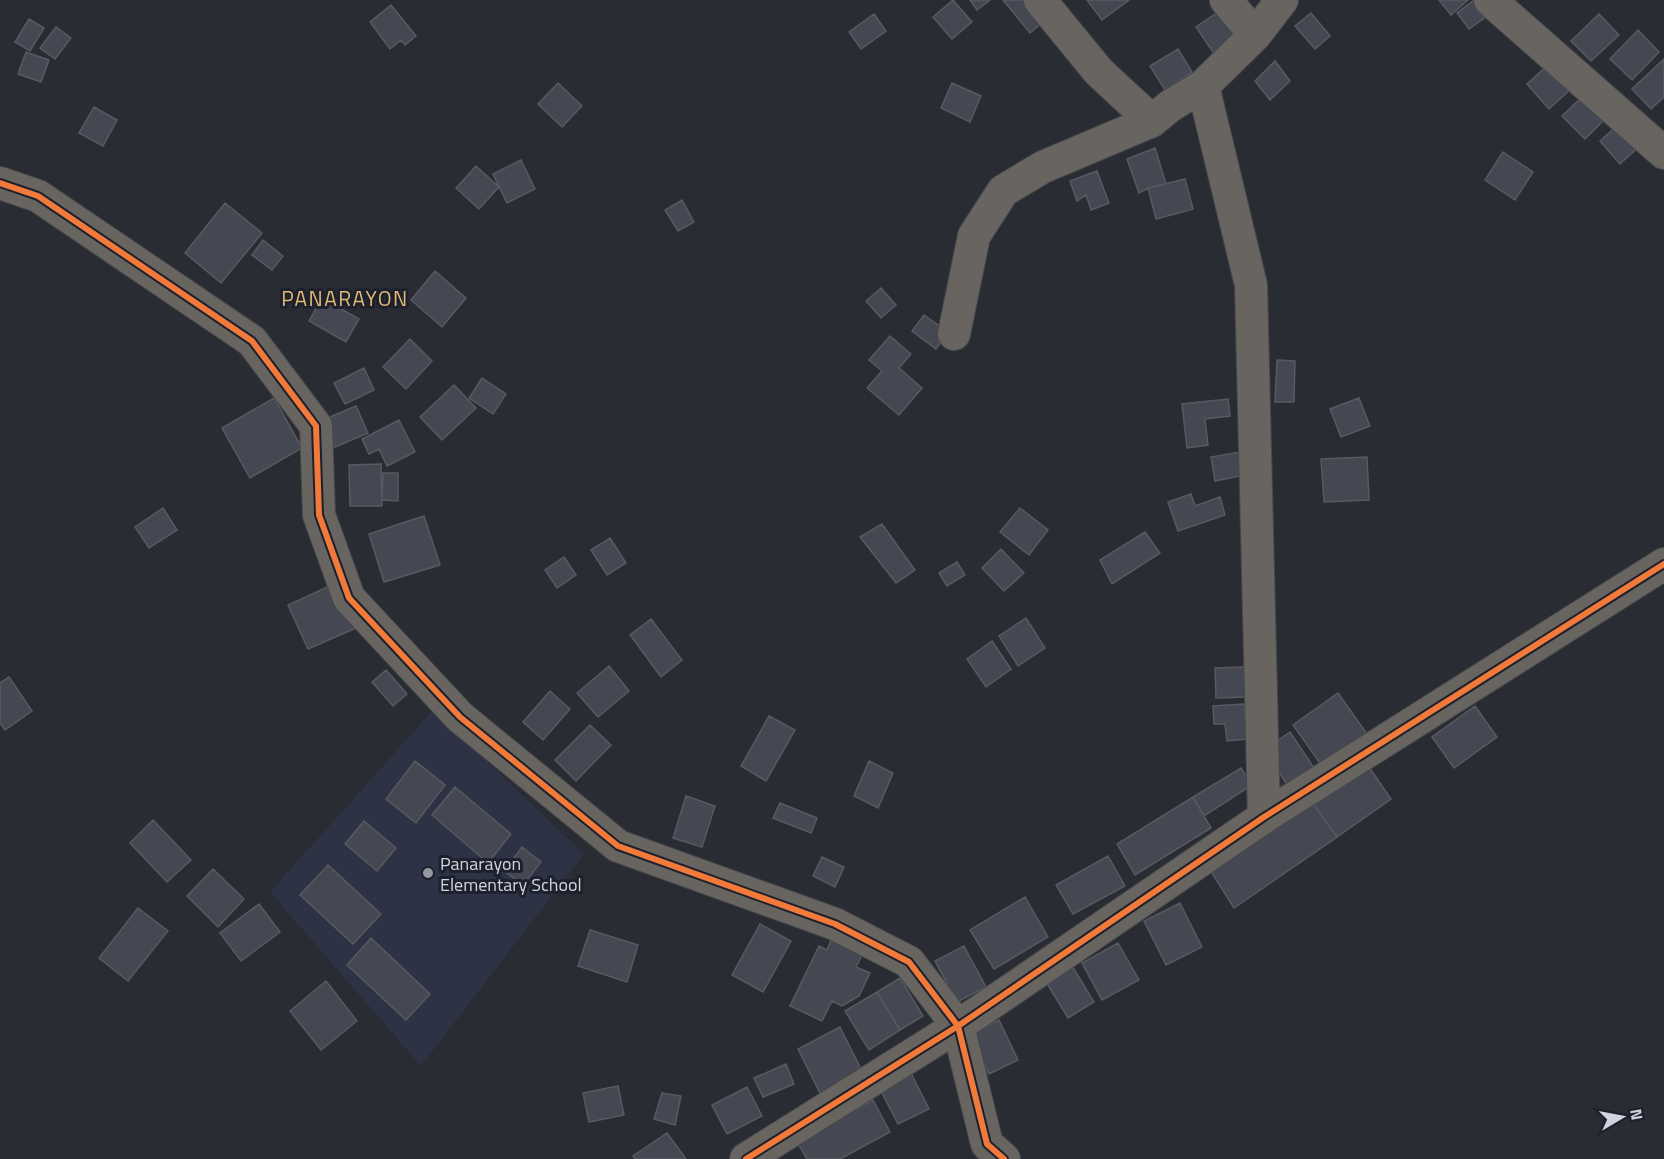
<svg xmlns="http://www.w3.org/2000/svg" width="1664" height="1159" font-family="'Titillium Web',sans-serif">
	<rect width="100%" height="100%" fill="#2a2c34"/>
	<path fill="#2d3244" d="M 433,710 L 584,854 L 421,1066 L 270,892 Z"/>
	<path fill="#454852" stroke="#585a60" stroke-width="1.5" d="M 953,0 L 972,22 L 952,39 L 933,17 Z
		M 970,0 L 990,0 L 977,10 Z
		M 1003,0 L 1036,0 L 1049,17 L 1030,33 Z
		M 1087,0 L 1129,0 L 1102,20 Z
		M 1439,0 L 1468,0 L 1451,15 Z
		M 1474,0 L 1487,16 L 1469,29 L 1457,13 Z
		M 391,5 L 416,36 L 405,45 L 401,40 L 390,49 L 370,22 Z
		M 1228,5 L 1248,33 L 1215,55 L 1196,27 Z
		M 1311,13 L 1330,36 L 1315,49 L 1295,26 Z
		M 874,14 L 886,31 L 861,49 L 849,32 Z
		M 1599,14 L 1619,35 L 1591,61 L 1571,41 Z
		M 29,19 L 44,28 L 30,51 L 15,42 Z
		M 56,27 L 71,38 L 55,59 L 40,48 Z
		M 1638,30 L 1659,52 L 1632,80 L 1610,59 Z
		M 1178,49 L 1192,72 L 1165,90 L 1150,66 Z
		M 26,52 L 49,60 L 41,82 L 18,74 Z
		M 1664,59 L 1664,97 L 1651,109 L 1632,89 Z
		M 1275,61 L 1290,81 L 1270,100 L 1255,81 Z
		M 1551,62 L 1573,87 L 1549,109 L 1527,84 Z
		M 558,83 L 582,106 L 562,127 L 538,104 Z
		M 952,83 L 981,96 L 970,122 L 941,108 Z
		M 1586,93 L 1608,116 L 1585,139 L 1562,116 Z
		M 94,107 L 117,120 L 103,146 L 79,133 Z
		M 1622,121 L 1642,144 L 1620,164 L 1600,141 Z
		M 1155,148 L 1166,184 L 1148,188 L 1139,193 L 1127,159 Z
		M 1503,152 L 1533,172 L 1515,200 L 1485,180 Z
		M 521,160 L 535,189 L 507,203 L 493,174 Z
		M 476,166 L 499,187 L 479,209 L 456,188 Z
		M 1097,171 L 1109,203 L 1091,210 L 1086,195 L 1077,201 L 1070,181 Z
		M 1185,179 L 1193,209 L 1156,219 L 1148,188 Z
		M 682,200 L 694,222 L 678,231 L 665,210 Z
		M 225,203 L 262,233 L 221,283 L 185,253 Z
		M 263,240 L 283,256 L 272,270 L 252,255 Z
		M 435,271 L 466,298 L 442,327 L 411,300 Z
		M 881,288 L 896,305 L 881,318 L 866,301 Z
		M 322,298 L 359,319 L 346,342 L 309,321 Z
		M 924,315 L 948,332 L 936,349 L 912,331 Z
		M 890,336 L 911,354 L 899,368 L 922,388 L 899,415 L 867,388 L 882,371 L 869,360 Z
		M 410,339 L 432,361 L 406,389 L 383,367 Z
		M 1277,360 L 1295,361 L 1294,402 L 1275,402 Z
		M 364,368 L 374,390 L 345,404 L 334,383 Z
		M 482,378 L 506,394 L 493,414 L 469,398 Z
		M 454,385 L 476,408 L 442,440 L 420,417 Z
		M 274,398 L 302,448 L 250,478 L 222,428 Z
		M 1359,398 L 1370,426 L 1341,437 L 1330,409 Z
		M 1228,399 L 1230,416 L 1205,419 L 1208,445 L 1187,448 L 1182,404 Z
		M 356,406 L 368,433 L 335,447 L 323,420 Z
		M 399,420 L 415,452 L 387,466 L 379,449 L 369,454 L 362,439 Z
		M 1245,451 L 1249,474 L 1215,481 L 1211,457 Z
		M 1367,457 L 1369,500 L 1324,502 L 1321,459 Z
		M 381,464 L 382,506 L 350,506 L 349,465 Z
		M 383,473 L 398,473 L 398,501 L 382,500 Z
		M 1191,494 L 1195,506 L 1220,497 L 1225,515 L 1178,531 L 1168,502 Z
		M 163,508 L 177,530 L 149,548 L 135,527 Z
		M 1020,508 L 1048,530 L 1029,555 L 1000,532 Z
		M 424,516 L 440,565 L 384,582 L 369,534 Z
		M 882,524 L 915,570 L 896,583 L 860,537 Z
		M 1145,532 L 1160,553 L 1112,584 L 1100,560 Z
		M 610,538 L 626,563 L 607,575 L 591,550 Z
		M 1001,549 L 1024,573 L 1004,591 L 982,568 Z
		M 564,557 L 576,575 L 557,588 L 545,570 Z
		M 957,562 L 965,575 L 947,586 L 939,573 Z
		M 336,583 L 356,628 L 308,649 L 288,605 Z
		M 1026,618 L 1045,648 L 1018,666 L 999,636 Z
		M 651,619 L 682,660 L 661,677 L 630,635 Z
		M 992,641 L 1011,669 L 986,687 L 967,659 Z
		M 609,666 L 629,691 L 598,717 L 577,693 Z
		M 1244,667 L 1245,697 L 1216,698 L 1215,668 Z
		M 386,670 L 407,694 L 393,706 L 372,682 Z
		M 9,677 L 32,711 L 5,730 L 0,723 L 0,683 Z
		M 550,691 L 570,709 L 543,740 L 523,722 Z
		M 1338,693 L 1367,734 L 1322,766 L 1293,725 Z
		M 1244,704 L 1247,739 L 1227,741 L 1225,724 L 1214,724 L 1213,706 Z
		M 1475,706 L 1497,737 L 1454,768 L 1432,737 Z
		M 769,716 L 795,730 L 766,781 L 741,766 Z
		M 590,725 L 611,745 L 576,781 L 555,760 Z
		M 1290,732 L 1314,768 L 1288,786 L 1264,750 Z
		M 415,761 L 445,785 L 416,823 L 386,799 Z
		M 869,761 L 893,773 L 878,808 L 854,796 Z
		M 1367,764 L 1391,799 L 1337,837 L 1312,802 Z
		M 1241,768 L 1252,785 L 1204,816 L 1193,797 Z
		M 455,787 L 511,834 L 488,863 L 432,815 Z
		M 686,796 L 715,806 L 702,847 L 673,838 Z
		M 1193,797 L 1211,828 L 1135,875 L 1117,844 Z
		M 1312,802 L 1337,837 L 1234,908 L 1210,870 Z
		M 780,803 L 817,818 L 811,833 L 773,818 Z
		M 153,820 L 191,860 L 167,882 L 130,843 Z
		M 364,821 L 396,848 L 377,871 L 345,844 Z
		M 522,847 L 541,862 L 523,885 L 504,871 Z
		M 1108,856 L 1125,886 L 1073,914 L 1056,885 Z
		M 822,857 L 844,867 L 835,887 L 813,876 Z
		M 328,865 L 381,914 L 353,944 L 300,895 Z
		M 213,869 L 244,899 L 218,927 L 187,896 Z
		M 1025,897 L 1048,937 L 994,969 L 970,930 Z
		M 1180,903 L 1202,947 L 1166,965 L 1144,921 Z
		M 259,904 L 280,932 L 241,961 L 220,933 Z
		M 138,908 L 168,931 L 128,981 L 99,958 Z
		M 760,924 L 791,941 L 763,992 L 732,975 Z
		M 590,930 L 638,945 L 627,982 L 578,966 Z
		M 371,938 L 430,994 L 406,1020 L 347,965 Z
		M 831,940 L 862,955 L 856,967 L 870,973 L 859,996 L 842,1006 L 832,1001 L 822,1021 L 790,1006 L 819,946 L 827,950 Z
		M 1118,943 L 1139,980 L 1102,1000 L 1082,963 Z
		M 964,946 L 986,987 L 957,1002 L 935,961 Z
		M 1072,966 L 1094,1002 L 1068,1018 L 1046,982 Z
		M 900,978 L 923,1016 L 900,1030 L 877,992 Z
		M 326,981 L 357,1021 L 321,1050 L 290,1011 Z
		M 877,992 L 900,1030 L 869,1050 L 845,1011 Z
		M 999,1020 L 1018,1060 L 989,1074 L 971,1034 Z
		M 840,1027 L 862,1071 L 820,1093 L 798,1049 Z
		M 786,1064 L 794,1084 L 763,1097 L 754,1078 Z
		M 911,1073 L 929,1109 L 898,1124 L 880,1089 Z
		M 618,1086 L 624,1115 L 589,1122 L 583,1093 Z
		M 747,1087 L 762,1116 L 727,1134 L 712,1105 Z
		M 662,1093 L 681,1096 L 675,1125 L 654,1119 Z
		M 873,1100 L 890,1132 L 840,1159 L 807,1159 L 797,1142 Z
		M 667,1133 L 686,1159 L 635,1159 L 633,1156 Z"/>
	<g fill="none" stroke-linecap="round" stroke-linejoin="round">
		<g stroke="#46484e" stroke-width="34">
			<path id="minor" d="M 1040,0 L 1099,72 L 1152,121 L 1170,106 L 1203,86 L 1255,35 L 1282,0
				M 1226,0 L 1255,35
				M 1490,0 L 1664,153
				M 1203,86 L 1251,285 L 1264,817
				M 0,183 L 38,196 L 252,341 L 316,426 L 319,515 L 349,598 L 460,717 L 618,846 L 835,924 L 909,962 L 958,1026 L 987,1144 L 1004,1159
				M 954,334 L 974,236 L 1003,191 L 1043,167 L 1152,121
				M 746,1159 L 958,1026 L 1264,817 L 1664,564"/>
		</g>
		<use href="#minor" stroke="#686560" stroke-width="32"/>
		<g stroke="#1d212d" stroke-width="10">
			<path id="cycleway" d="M 0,183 L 38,196 L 252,341 L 316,426 L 319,515 L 349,598 L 460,717 L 618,846 L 835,924 L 909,962 L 958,1026 L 987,1144 L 1004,1159
				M 746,1159 L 958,1026 L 1264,817 L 1664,564"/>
		</g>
		<use href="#cycleway" stroke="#f17a3a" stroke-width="6"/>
	</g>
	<circle fill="#9799a2" stroke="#1d212d" stroke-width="2" cx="428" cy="873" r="6"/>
	<g text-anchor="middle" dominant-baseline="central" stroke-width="6" stroke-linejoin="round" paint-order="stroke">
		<g font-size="18" fill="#d1d4dd" stroke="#1d212d" text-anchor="start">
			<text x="440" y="863">Panarayon<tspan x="440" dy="21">Elementary School</tspan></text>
		</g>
		<g font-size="21" letter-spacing="1.5" fill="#e0ba73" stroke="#1d212d">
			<text x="345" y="298">PANARAYON</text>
		</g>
	</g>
	<g transform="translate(1622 1117) rotate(80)" stroke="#1d212d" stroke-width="4.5" paint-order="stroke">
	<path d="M0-4.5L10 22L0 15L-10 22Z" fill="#d1d4dd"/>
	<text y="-9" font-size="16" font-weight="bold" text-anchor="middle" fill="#d1d4dd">N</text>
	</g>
</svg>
